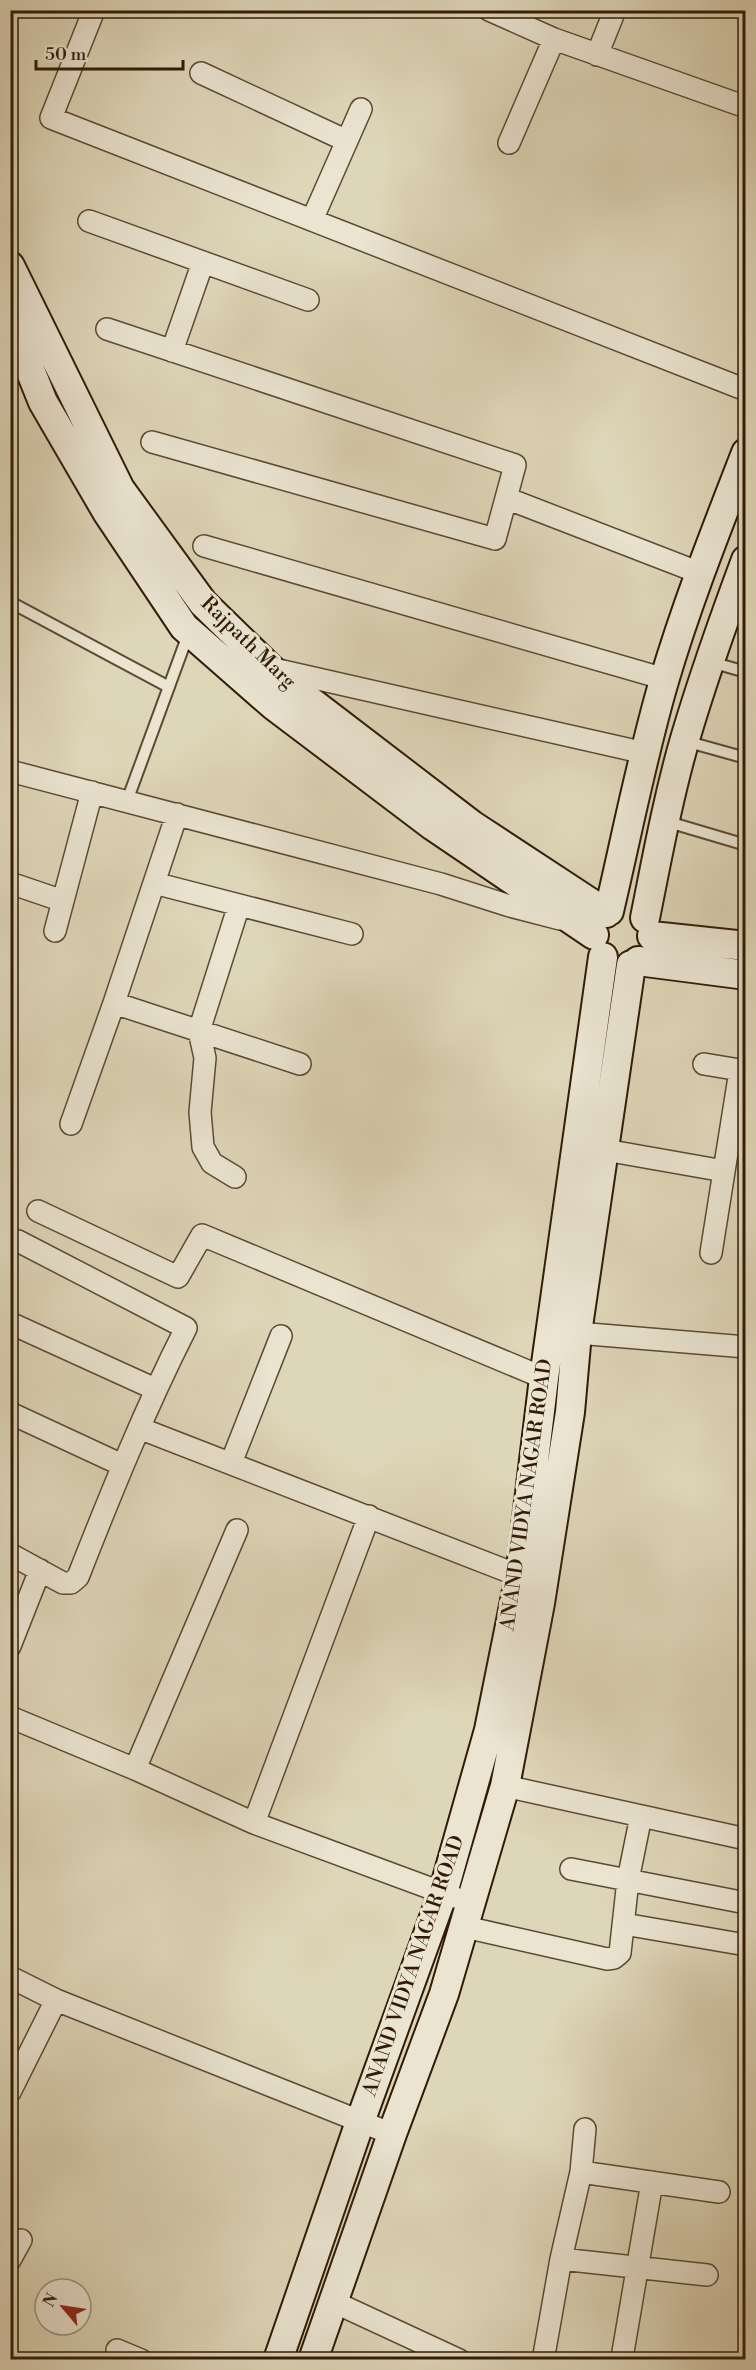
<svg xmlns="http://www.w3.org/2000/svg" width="756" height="2370" font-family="'Libre Bodoni',serif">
	<rect width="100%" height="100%" fill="#ded6b8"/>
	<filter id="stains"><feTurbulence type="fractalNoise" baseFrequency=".00333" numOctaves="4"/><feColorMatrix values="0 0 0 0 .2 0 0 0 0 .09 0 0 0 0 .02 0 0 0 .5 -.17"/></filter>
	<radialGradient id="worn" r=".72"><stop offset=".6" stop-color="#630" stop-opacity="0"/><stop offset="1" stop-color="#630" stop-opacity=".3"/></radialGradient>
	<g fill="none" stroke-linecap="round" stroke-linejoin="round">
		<g stroke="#5c4a33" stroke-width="14">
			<path id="lane" d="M 10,602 L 169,687
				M 711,662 L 746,672
				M 685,741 L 746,758
				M 127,801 L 189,632
				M 665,821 L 746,845"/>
		</g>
		<g stroke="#5c4a33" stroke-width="24">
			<path id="street" d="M 94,10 L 51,118 L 746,390
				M 489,10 L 554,39 L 746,107
				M 597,55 L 615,10
				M 201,73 L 347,141
				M 509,143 L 554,39
				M 312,220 L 361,109
				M 89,221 L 308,300
				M 107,329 L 515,465 L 495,539 L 152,442
				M 172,351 L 203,262
				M 506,498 L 700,573
				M 204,546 L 665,679
				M 274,669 L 645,753
				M 10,771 L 441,884 L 510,906 L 560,919
				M 10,883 L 63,901
				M 154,883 L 352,934
				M 55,931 L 92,792
				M 114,1003 L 300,1064
				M 704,1064 L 746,1071
				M 71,1124 L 114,1003 L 177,814
				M 605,1150 L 724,1171
				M 235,1177 L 212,1163 L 203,1147 L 200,1112 L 205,1058 L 199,1031 L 239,905
				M 38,1211 L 178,1277 L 202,1235 L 544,1378
				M 711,1253 L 740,1071
				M 10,1323 L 155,1389
				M 577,1333 L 746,1347
				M 10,1413 L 122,1465
				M 139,1428 L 520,1576
				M 231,1463 L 281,1336
				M 10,1554 L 63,1583 L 71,1583 L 78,1577 C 111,1493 145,1409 186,1328 L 18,1241
				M 10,1646 L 40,1570
				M 10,1717 L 135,1769 L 254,1823 L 454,1897
				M 135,1769 L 237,1530
				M 505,1786 L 746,1839
				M 254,1823 L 369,1516
				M 571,1869 L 746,1903
				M 624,1924 L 746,1945
				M 465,1927 L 607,1959 L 614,1958 L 620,1953 L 628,1880 L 641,1816
				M 10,1977 L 56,2000 L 392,2134
				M 10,2092 L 56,2000
				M 581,2172 L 719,2192
				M 561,2259 L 707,2275
				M 10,2260 L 21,2240
				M 334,2302 L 459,2360
				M 117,2350 L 141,2360
				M 623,2352 L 652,2182
				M 542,2360 L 544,2355 L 561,2259 L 581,2172 L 585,2129"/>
		</g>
		<g stroke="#311b07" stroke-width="32">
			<path id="secondary" d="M 10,266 L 120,489 L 203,603 L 280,678 L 472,825 L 606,913
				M 10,320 L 43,402 L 107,512 L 184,627 L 273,705 L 433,826 L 594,935
				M 609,911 C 627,834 642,756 664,681 C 687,603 717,528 746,453
				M 645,918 C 657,858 668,798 685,739 C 703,678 724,619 746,560
				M 652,936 L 746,946
				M 638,961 L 746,975
				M 278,2360 L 360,2122 L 443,1893 L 489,1730 L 520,1576 L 544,1378 L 603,957
				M 313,2360 L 392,2134 L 444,1994 L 505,1786 L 540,1603 L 570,1412 L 577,1333 L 631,965"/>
		</g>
		<use href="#lane" stroke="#eae4d1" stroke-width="10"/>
		<use href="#street" stroke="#eae4d1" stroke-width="21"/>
		<use href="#secondary" stroke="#eae4d1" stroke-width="28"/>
	</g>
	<g text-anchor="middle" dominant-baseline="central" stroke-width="6" stroke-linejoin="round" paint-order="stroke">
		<g font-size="20" fill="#311b07" stroke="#eae4d1">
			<text transform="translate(248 643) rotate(44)">Rajpath Marg</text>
			<text transform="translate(527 1495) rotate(-82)">ANAND VIDYA NAGAR ROAD</text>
			<text transform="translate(414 1966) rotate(-71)">ANAND VIDYA NAGAR ROAD</text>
		</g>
	</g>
	<rect width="756" height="2370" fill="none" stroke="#ded6b8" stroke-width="36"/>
	<rect x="12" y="12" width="732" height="2346" fill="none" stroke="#311b07" stroke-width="3"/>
	<rect x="18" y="18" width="720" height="2334" fill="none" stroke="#311b07" stroke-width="1.5"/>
	<g transform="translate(63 2307) rotate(299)"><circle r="28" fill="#eae4d1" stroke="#a09480" stroke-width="1.5"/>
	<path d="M0-4.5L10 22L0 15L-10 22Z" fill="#8f2418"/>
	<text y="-9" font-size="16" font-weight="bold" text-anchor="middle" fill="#311b07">N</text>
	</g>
	<path d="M36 60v9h147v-9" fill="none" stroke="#311b07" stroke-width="3"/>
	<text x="45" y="60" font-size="18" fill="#311b07" stroke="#eae4d1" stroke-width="4.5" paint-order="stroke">50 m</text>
	<rect width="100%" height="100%" filter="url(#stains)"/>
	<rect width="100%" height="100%" fill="url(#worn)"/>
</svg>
